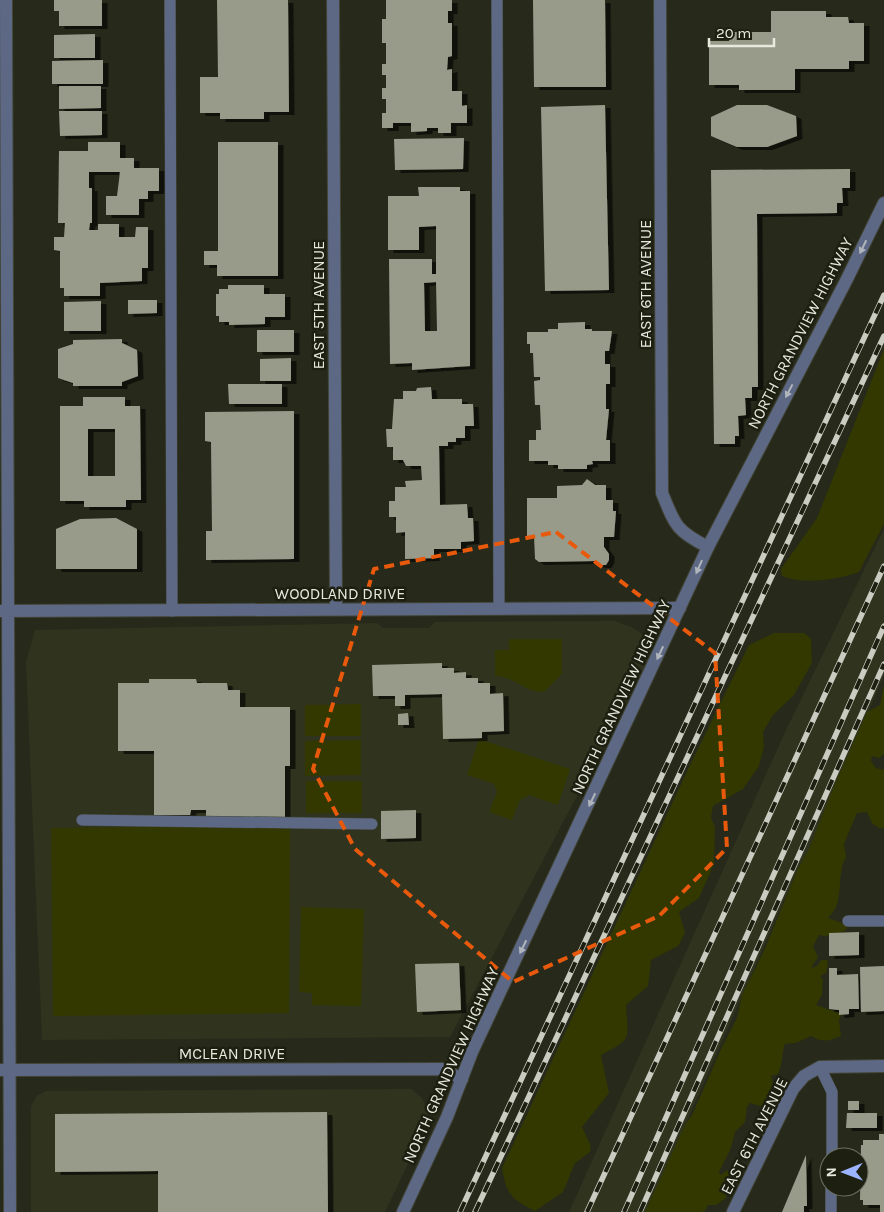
<svg xmlns="http://www.w3.org/2000/svg" width="884" height="1212" font-family="Karla,sans-serif">
	<defs>
		<filter id="shadow"><feDropShadow dx="5.5" dy="3" stdDeviation="0" flood-color="#0009"/></filter>
	</defs>
	<rect width="100%" height="100%" fill="#272a1b"/>
	<path fill="#30331e" d="M 884,529 L 884,675 L 809,849 L 798,869 L 647,1212 L 569,1212 L 786,730 Z
		M 614,621 L 631,627 L 647,637 L 650,647 L 648,661 L 450,1037 L 42,1040 L 26,662 L 35,630 L 377,623 L 383,628 L 429,628 L 435,622 Z
		M 405,1089 L 411,1089 L 422,1098 L 428,1111 L 428,1122 L 385,1212 L 31,1212 L 31,1106 L 37,1096 L 46,1091 Z"/>
	<path fill="#323800" d="M 884,349 L 884,524 L 859,572 C 836,580 805,585 782,576 L 781,569 L 817,518 Z
		M 774,633 L 804,633 L 811,639 L 812,663 L 794,695 L 773,715 L 763,732 L 764,747 L 759,766 L 743,789 L 713,806 L 711,818 L 715,827 L 714,864 L 699,898 L 679,912 L 685,933 L 678,946 L 651,960 L 648,986 L 626,1005 C 628,1039 633,1039 601,1055 L 609,1093 L 582,1127 L 591,1146 L 590,1152 L 575,1163 L 563,1192 L 535,1211 C 512,1200 506,1194 502,1168 L 691,763 L 749,645 Z
		M 509,639 L 562,639 L 562,674 L 544,692 C 523,692 515,676 495,676 L 495,650 L 509,650 Z
		M 884,685 L 884,754 L 879,758 L 872,756 L 871,761 L 876,768 L 884,770 L 884,828 L 879,828 L 872,823 L 867,812 L 857,813 L 844,844 L 846,857 C 835,876 846,903 828,918 L 845,924 L 847,928 L 845,931 L 826,936 L 819,935 L 813,946 L 818,957 L 811,968 L 817,966 L 821,960 L 827,960 L 828,965 L 826,973 L 820,976 L 823,980 L 822,995 L 816,1005 L 841,1014 L 839,1020 L 841,1036 C 829,1041 823,1043 811,1036 L 796,1043 L 785,1044 C 781,1055 783,1064 778,1074 L 771,1076 L 773,1083 L 765,1102 L 761,1106 L 750,1103 L 747,1107 L 745,1122 L 735,1132 L 731,1148 L 719,1172 L 720,1175 L 728,1170 L 730,1173 L 726,1184 L 726,1198 L 716,1205 L 708,1205 L 705,1211 L 701,1212 L 645,1212 L 685,1125 L 692,1115 L 722,1047 L 737,1018 L 742,995 L 763,953 L 798,869 L 809,849 L 835,784 L 867,712 L 880,705 Z
		M 361,704 L 361,736 L 305,736 L 305,705 Z
		M 479,739 L 570,769 L 558,805 L 529,795 L 520,800 L 512,820 L 489,812 L 497,792 L 494,784 L 467,775 Z
		M 361,740 L 361,775 L 305,776 L 305,741 Z
		M 306,781 L 362,781 L 362,813 L 306,813 Z
		M 290,825 L 289,1013 L 53,1016 L 51,828 Z
		M 301,907 L 364,909 L 361,1006 L 312,1005 L 312,993 L 299,992 Z"/>
	<path fill="#989b89" fill-rule="evenodd" filter="url(#shadow)" d="M 54,0 L 102,0 L 102,26 L 59,26 L 59,11 L 54,11 Z
		M 217,0 L 288,0 L 289,112 L 264,112 L 264,119 L 220,119 L 220,113 L 200,113 L 200,77 L 218,77 Z
		M 386,0 L 452,0 L 452,11 L 448,11 L 448,23 L 452,23 L 452,56 L 448,57 L 447,70 L 452,69 L 452,91 L 462,91 L 462,106 L 467,105 L 467,123 L 451,123 L 451,133 L 438,133 L 438,128 L 427,128 L 427,131 L 411,132 L 411,123 L 393,123 L 393,128 L 382,128 L 382,113 L 386,113 L 386,99 L 382,99 L 382,88 L 386,88 L 386,75 L 382,75 L 382,64 L 386,64 L 386,43 L 382,43 L 382,19 L 386,19 Z
		M 533,0 L 605,0 L 606,87 L 534,87 Z
		M 771,11 L 826,11 L 826,17 L 848,17 L 849,23 L 864,23 L 864,61 L 849,61 L 849,69 L 795,69 L 795,90 L 739,90 L 739,85 L 709,85 L 709,41 L 729,41 L 730,32 L 771,32 Z
		M 95,34 L 95,58 L 54,58 L 54,35 Z
		M 103,60 L 103,84 L 52,84 L 52,61 Z
		M 59,86 L 101,86 L 101,108 L 59,109 Z
		M 605,105 L 609,290 L 545,291 L 541,107 Z
		M 737,105 L 767,105 L 796,116 L 797,136 L 767,147 L 737,147 L 711,136 L 711,117 Z
		M 59,111 L 102,111 L 102,135 L 60,136 Z
		M 464,138 L 463,169 L 395,170 L 394,139 Z
		M 88,142 L 120,142 L 120,158 L 134,158 L 134,168 L 159,168 L 159,191 L 148,191 L 148,199 L 139,199 L 139,215 L 106,215 L 106,196 L 117,196 L 120,172 L 89,172 L 89,188 L 92,188 L 92,223 L 90,223 L 89,230 L 98,230 L 98,224 L 119,224 L 119,237 L 135,237 L 136,227 L 148,227 L 148,268 L 142,268 L 142,281 L 100,283 L 100,296 L 64,296 L 64,288 L 60,288 L 60,251 L 54,250 L 54,237 L 64,237 L 65,223 L 58,223 L 59,151 L 88,151 Z
		M 218,142 L 278,142 L 278,276 L 217,276 L 217,265 L 204,265 L 204,251 L 218,251 Z
		M 850,169 L 850,188 L 842,188 L 843,203 L 837,203 L 837,213 L 757,214 L 758,387 L 752,387 L 752,398 L 745,398 L 746,415 L 738,416 L 739,436 L 735,436 L 735,444 L 714,444 L 711,170 Z
		M 418,187 L 460,187 L 460,191 L 470,191 L 470,366 L 412,370 L 412,363 L 390,364 L 389,259 L 432,259 L 432,274 L 436,274 L 436,226 L 419,227 L 419,250 L 388,250 L 388,196 L 419,196 ZM 436,282 L 437,331 L 425,331 L 424,283 Z
		M 228,285 L 264,285 L 264,294 L 285,294 L 285,317 L 265,317 L 265,324 L 229,325 L 229,322 L 219,322 L 219,316 L 216,316 L 216,294 L 219,294 L 219,289 L 228,289 Z
		M 128,300 L 157,300 L 157,313 L 128,314 Z
		M 101,301 L 101,331 L 64,331 L 64,302 Z
		M 585,322 L 585,329 L 592,329 L 592,331 L 612,331 L 609,351 L 605,351 L 605,364 L 610,364 L 610,384 L 606,384 L 606,409 L 609,409 L 606,440 L 610,440 L 610,461 L 592,461 L 593,464 L 587,465 L 587,469 L 558,469 L 558,465 L 548,465 L 548,461 L 529,461 L 529,440 L 536,440 L 536,430 L 541,430 L 540,405 L 535,405 L 534,381 L 540,380 L 540,377 L 534,377 L 533,353 L 530,353 L 530,344 L 527,344 L 527,332 L 548,332 L 548,329 L 558,329 L 558,323 Z
		M 257,330 L 294,330 L 294,352 L 257,352 Z
		M 122,339 L 122,343 L 137,350 L 138,376 L 122,382 L 122,386 L 73,386 L 73,383 L 58,378 L 58,349 L 73,344 L 73,340 Z
		M 291,358 L 291,381 L 260,381 L 260,359 Z
		M 228,384 L 282,384 L 282,404 L 229,404 Z
		M 431,387 L 432,399 L 462,399 L 462,404 L 473,404 L 474,426 L 465,426 L 465,438 L 456,438 L 456,442 L 448,442 L 448,446 L 439,446 L 440,505 L 467,504 L 468,518 L 473,518 L 474,541 L 461,542 L 461,549 L 434,549 L 434,558 L 405,559 L 405,532 L 396,533 L 396,517 L 389,517 L 389,501 L 395,501 L 395,487 L 406,487 L 405,481 L 422,480 L 421,466 L 406,466 L 403,460 L 393,460 L 393,447 L 387,447 L 386,429 L 392,429 L 394,399 L 403,399 L 403,391 L 416,391 L 417,388 Z
		M 83,397 L 125,397 L 125,406 L 140,406 L 141,500 L 126,500 L 126,507 L 84,507 L 84,501 L 60,501 L 60,406 L 83,406 ZM 88,429 L 115,429 L 115,476 L 88,476 Z
		M 294,411 L 294,559 L 206,560 L 206,531 L 212,531 L 211,442 L 205,441 L 205,412 Z
		M 587,479 L 595,485 L 606,485 L 606,500 L 613,500 L 613,511 L 616,511 L 614,537 L 604,537 L 604,547 L 609,554 L 609,560 L 606,565 L 599,565 L 594,561 L 539,562 L 535,559 L 534,536 L 527,536 L 527,498 L 557,498 L 557,486 L 582,485 Z
		M 116,518 L 137,529 L 137,569 L 56,569 L 56,529 L 80,519 Z
		M 442,663 L 442,668 L 454,668 L 454,673 L 466,672 L 466,678 L 478,678 L 478,683 L 490,683 L 490,694 L 503,693 L 504,731 L 482,732 L 482,738 L 443,739 L 442,694 L 405,695 L 405,706 L 395,706 L 395,696 L 373,696 L 372,665 Z
		M 149,679 L 196,679 L 197,683 L 227,683 L 228,690 L 240,690 L 240,707 L 290,707 L 290,766 L 285,766 L 285,817 L 206,817 L 206,810 L 191,810 L 190,815 L 154,815 L 154,751 L 118,751 L 118,683 L 149,683 Z
		M 408,713 L 409,725 L 398,725 L 398,714 Z
		M 416,810 L 416,838 L 381,839 L 381,811 Z
		M 859,932 L 859,955 L 829,956 L 829,933 Z
		M 459,963 L 461,1010 L 417,1012 L 415,964 Z
		M 884,966 L 884,1011 L 861,1012 L 860,967 Z
		M 829,968 L 837,968 L 837,975 L 858,974 L 859,1009 L 849,1009 L 849,1014 L 839,1015 L 839,1010 L 829,1009 Z
		M 848,1101 L 859,1101 L 859,1110 L 848,1110 Z
		M 327,1112 L 328,1212 L 158,1212 L 158,1171 L 55,1172 L 55,1114 Z
		M 847,1113 L 877,1113 L 877,1128 L 846,1128 Z
		M 879,1134 L 884,1134 L 884,1212 L 880,1212 L 880,1205 L 863,1205 L 863,1200 L 860,1200 L 861,1145 L 863,1145 L 863,1140 L 879,1140 Z
		M 806,1155 L 807,1206 L 804,1206 L 804,1212 L 782,1212 Z"/>
	<g fill="none" stroke-linecap="round" stroke-linejoin="round">
		<g stroke="#424536" stroke-width="12">
			<path id="service" d="M 170,0 L 172,611
				M 497,0 L 499,609
				M 82,820 L 372,824
				M 848,921 L 884,921
				M 820,1067 L 832,1092 L 832,1157
				M 831,1212 L 831,1187"/>
		</g>
		<g stroke="#424536" stroke-width="14">
			<path id="minor" d="M 6,0 L 10,1212
				M 333,0 L 336,610
				M 660,0 L 662,493 C 675,525 676,531 708,547
				M 0,611 L 680,608
				M 0,1070 L 442,1069 L 462,1079
				M 733,1212 L 793,1089 L 804,1076 L 820,1067 L 884,1066"/>
		</g>
		<g stroke="#424536" stroke-width="14">
			<path id="tertiary" d="M 403,1212 L 447,1117 L 472,1052 L 708,547 L 847,279 L 884,203"/>
		</g>
		<use href="#service" stroke="#5d6885" stroke-width="11"/>
		<use href="#minor" stroke="#5d6885" stroke-width="12"/>
		<use href="#tertiary" stroke="#5d6885" stroke-width="12"/>
		<g stroke="#caccc1" stroke-width="5.5">
			<path id="rail" d="M 460,1212 L 884,295
				M 475,1212 L 884,336
				M 587,1212 L 884,566
				M 624,1212 L 884,626
				M 640,1212 L 884,664"/>
		</g>
		<use href="#rail" stroke="#1d2011" stroke-width="4" stroke-dasharray="11" stroke-linecap="butt"/>
	</g>
	<defs><path id="oneway-solid" d="M-6-.8H1V-3.2L6.5 0L1 3.2V.8H-6Z" transform="scale(1.25)"/></defs>
	<g fill="#b0b5bb">
		<use href="#oneway-solid" transform="translate(863 247) rotate(116)"/>
		<use href="#oneway-solid" transform="translate(789 391) rotate(118)"/>
		<use href="#oneway-solid" transform="translate(699 567) rotate(114)"/>
		<use href="#oneway-solid" transform="translate(660 653) rotate(115)"/>
		<use href="#oneway-solid" transform="translate(592 800) rotate(115)"/>
		<use href="#oneway-solid" transform="translate(523 947) rotate(116)"/>
	</g>
	<path fill="none" stroke="#e8590c" stroke-width="4" stroke-dasharray="10 6" stroke-linejoin="round" d="M 556,532 L 715,653 L 727,848 L 659,916 L 513,982 L 355,849 L 313,769 L 374,569 Z"/>
	<g text-anchor="middle" dominant-baseline="central" stroke-width="5" stroke-linejoin="round" paint-order="stroke">
		<g font-size="16" fill="#e7e9df" stroke="#1d2011">
			<text transform="translate(645 284) rotate(-90)">EAST 6TH AVENUE</text>
			<text transform="translate(318 305) rotate(-90)">EAST 5TH AVENUE</text>
			<text transform="translate(800 333) rotate(-63)">NORTH GRANDVIEW HIGHWAY</text>
			<text x="340" y="593">WOODLAND DRIVE</text>
			<text transform="translate(621 697) rotate(-65)">NORTH GRANDVIEW HIGHWAY</text>
			<text x="232" y="1053">MCLEAN DRIVE</text>
			<text transform="translate(451 1065) rotate(-66)">NORTH GRANDVIEW HIGHWAY</text>
			<text transform="translate(754 1136) rotate(-63)">EAST 6TH AVENUE</text>
		</g>
	</g>
	<g transform="translate(844 1172) rotate(269)"><circle r="24" fill="#1d2011" stroke="#6e7063"/>
	<path d="M0-4L9 19L0 12L-9 19Z" fill="#9cb4fd"/>
	<text y="-8" font-size="14" font-weight="bold" text-anchor="middle" fill="#e7e9df">N</text>
	</g>
	<path d="M709 38v8h65v-8" fill="none" stroke="#e7e9df" stroke-width="2.5"/>
	<text x="716" y="38" font-size="15" fill="#e7e9df" stroke="#1d2011" stroke-width="4" paint-order="stroke">20 m</text>
</svg>
